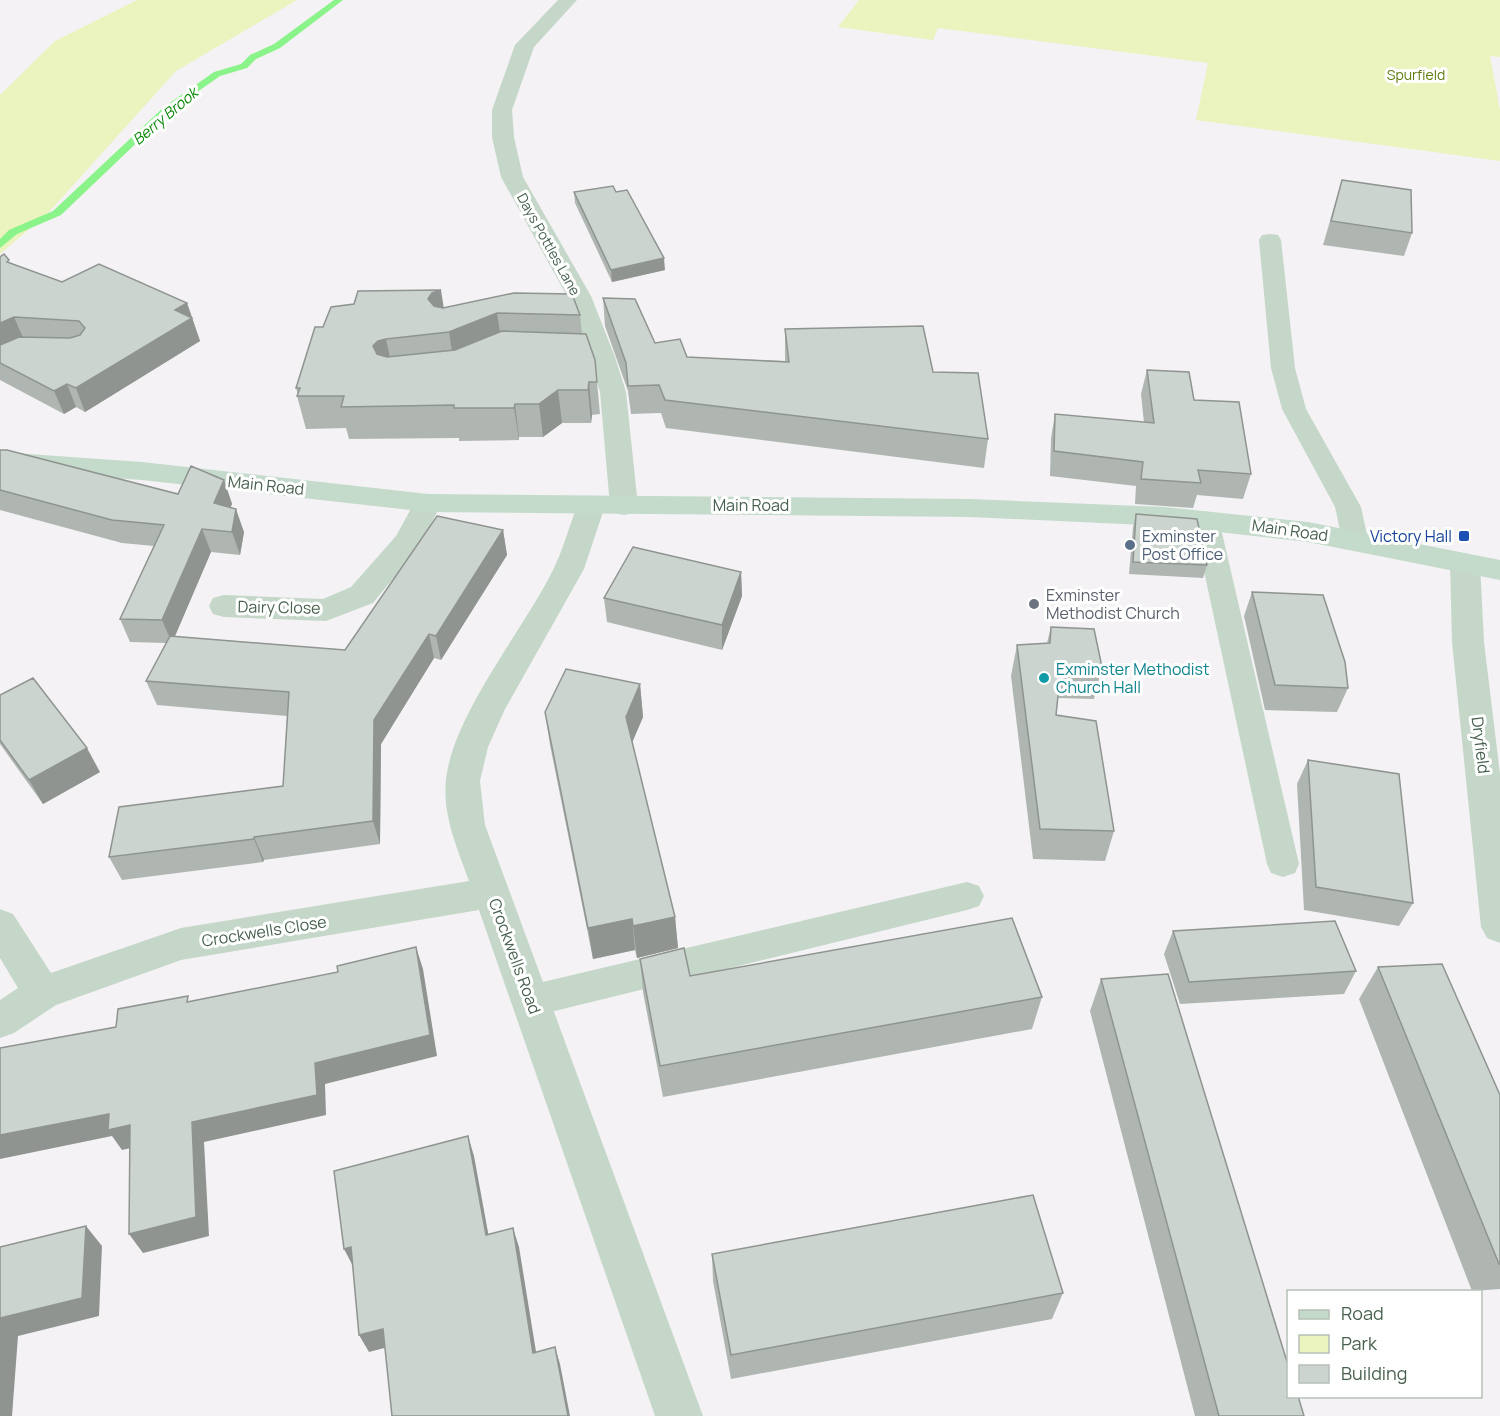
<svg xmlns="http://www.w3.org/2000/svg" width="1500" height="1416" font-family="Manrope,sans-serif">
	<rect width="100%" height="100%" fill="#f4f2f4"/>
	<path fill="#ebf3bf" d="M 137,0 L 297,0 L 176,71 L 49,212 L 0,254 L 0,95 L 55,41 Z
		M 859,0 L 1500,0 L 1500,57 L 1490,56 L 1500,110 L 1500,161 L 1196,120 L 1208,63 L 938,28 L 933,40 L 838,27 Z"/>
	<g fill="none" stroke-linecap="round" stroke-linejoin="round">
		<path fill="#8af389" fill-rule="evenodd" d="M 334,0 L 343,0 L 280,48 L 256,59 L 247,68 L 220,76 L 170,111 L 61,215 L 17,234 L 0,248 L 0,239 L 9,230 L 53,211 L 164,107 L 214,72 L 241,64 L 250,55 L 274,44 Z"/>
		<path fill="#c5d7c9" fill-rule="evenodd" d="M 1270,234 L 1278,235 L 1281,240 L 1295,368 L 1306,409 L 1361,507 L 1368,539 L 1365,545 L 1355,548 L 1345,545 L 1342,539 L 1335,507 L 1282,409 L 1271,368 L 1259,240 L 1262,235 Z
			M 1206,511 L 1215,514 L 1219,520 L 1299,864 L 1295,873 L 1283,877 L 1271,873 L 1267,864 L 1193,520 L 1197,514 Z
			M 967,882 L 979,886 L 984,896 L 979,906 L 967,910 L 530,1017 L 517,1012 L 512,1001 L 517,990 L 530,985 Z"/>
		<path fill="#c5d7c9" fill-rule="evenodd" d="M 558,0 L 577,0 L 534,47 L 512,110 L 514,137 L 523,177 L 591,296 L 615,357 L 626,392 L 638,506 L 634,513 L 624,515 L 614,513 L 610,506 L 600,392 L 589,357 L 567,296 L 501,177 L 492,137 L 492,110 L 515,45 Z
			M 428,494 L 438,496 L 442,503 L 418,548 L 373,603 L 326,621 L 224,617 L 213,614 L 209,606 L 213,598 L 224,595 L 323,599 L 351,587 L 396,536 L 418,496 Z
			M 591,497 L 601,499 L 605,506 L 584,569 L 505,709 L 488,747 L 480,781 L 485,825 L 703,1416 L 655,1416 L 479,910 L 181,960 L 56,1005 L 14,1033 L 0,1038 L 0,1000 L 18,988 L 0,958 L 0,909 L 13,914 L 51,973 L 181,928 L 469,881 C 458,850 442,815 446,780 C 453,714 523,631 553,570 C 563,550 569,527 577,506 L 581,499 Z
			M 1465,553 L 1476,556 L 1480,563 L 1484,642 L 1500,774 L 1500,943 L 1487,938 L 1481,927 L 1452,642 L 1450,563 L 1454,556 Z"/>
		<path fill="#c4dbcb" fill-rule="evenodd" d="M 0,452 L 142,462 L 428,494 L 970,499 L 1165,507 L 1308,522 L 1500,560 L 1500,580 L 1308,542 L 1165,526 L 970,517 L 428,512 L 142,480 L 0,470 Z"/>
	</g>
	<path fill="#afb6b2" d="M 1342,180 L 1412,233 L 1404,256 L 1323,245 Z
		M 574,192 L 616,192 L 665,270 L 612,282 L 575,203 Z
		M 0,257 L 11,263 L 62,282 L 187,303 L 200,341 L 85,412 L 76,407 L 64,414 L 0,380 Z
		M 603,298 L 655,343 L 687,357 L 785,361 L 785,329 L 933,372 L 988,439 L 984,468 L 666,428 L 661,413 L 631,414 L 628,391 L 605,326 Z
		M 444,308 L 580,315 L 582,334 L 595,360 L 600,414 L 592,415 L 591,423 L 562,423 L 543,437 L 519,437 L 519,440 L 459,441 L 459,438 L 349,439 L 346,428 L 306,429 L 297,396 L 298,395 L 296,388 L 323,327 Z
		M 1147,370 L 1194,400 L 1251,474 L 1243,499 L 1197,495 L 1193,508 L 1135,504 L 1136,486 L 1050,476 L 1051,438 L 1055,414 L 1144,423 L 1141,394 Z
		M 0,450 L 178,494 L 224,480 L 232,504 L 230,508 L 244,532 L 240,555 L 211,552 L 175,636 L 345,650 L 503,530 L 507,555 L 441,660 L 434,658 L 381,744 L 380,844 L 264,860 L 263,862 L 122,880 L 109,857 L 283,786 L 287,716 L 157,705 L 146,681 L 166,643 L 130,642 L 120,619 L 154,546 L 122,543 L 0,510 Z
		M 1136,514 L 1207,565 L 1203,578 L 1129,574 L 1133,527 Z
		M 741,572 L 742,596 L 722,650 L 607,622 L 604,598 Z
		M 1252,592 L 1348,688 L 1337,712 L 1265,710 L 1244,616 Z
		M 1051,627 L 1102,667 L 1094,699 L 1058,698 L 1056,715 L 1114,831 L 1105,861 L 1033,859 L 1011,676 L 1017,645 L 1047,643 Z
		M 640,684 L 643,717 L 632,742 L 675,917 L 678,948 L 637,958 L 635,950 L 593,959 L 550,745 L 545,712 Z
		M 0,695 L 100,772 L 43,804 L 0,744 Z
		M 1308,760 L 1413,903 L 1399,926 L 1304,910 L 1297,784 Z
		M 1173,931 L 1356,971 L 1344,994 L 1180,1004 L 1164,954 Z
		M 640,959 L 690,976 L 1042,997 L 1032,1029 L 663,1097 L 643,992 Z
		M 1378,967 L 1500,1095 L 1500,1289 L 1472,1291 L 1359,999 Z
		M 1101,979 L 1304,1416 L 1195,1416 L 1090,1011 Z
		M 712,1254 L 1063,1293 L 1052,1319 L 731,1379 L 713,1281 Z"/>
	<path fill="#8f9491" d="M 664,258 L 665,270 L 612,282 L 611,270 Z
		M 441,290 L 446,322 L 428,299 L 432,293 Z
		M 187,303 L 200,341 L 85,412 L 76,388 L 175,310 Z
		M 497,313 L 502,345 L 454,364 L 449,332 Z
		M 14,317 L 24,340 L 0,350 L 0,323 Z
		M 386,339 L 393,371 L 385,373 L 373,346 L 378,341 Z
		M 589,382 L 592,415 L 591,423 L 588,390 Z
		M 67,384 L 76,407 L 64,414 L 54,391 Z
		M 558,390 L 562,423 L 543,437 L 539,404 Z
		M 515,404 L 519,437 L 519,440 L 514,408 Z
		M 224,480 L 232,504 L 222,527 L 214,503 Z
		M 236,509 L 244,532 L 240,555 L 232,532 Z
		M 202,529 L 211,552 L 172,643 L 162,620 Z
		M 503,530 L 507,555 L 441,660 L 436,636 Z
		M 741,572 L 742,596 L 722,650 L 722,625 Z
		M 429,634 L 434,658 L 381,744 L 380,844 L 373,821 L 374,720 Z
		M 640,684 L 643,717 L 629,750 L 626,717 Z
		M 87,748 L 100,772 L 43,804 L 29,780 Z
		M 254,837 L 264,860 L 263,862 L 254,839 Z
		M 675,917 L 678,948 L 637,958 L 633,926 Z
		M 632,919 L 635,950 L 593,959 L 588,928 Z
		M 416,947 L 423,969 L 437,1056 L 325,1084 L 326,1115 L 204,1142 L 209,1236 L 143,1253 L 129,1234 L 192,1122 Z
		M 109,1114 L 130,1125 L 144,1145 L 122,1150 L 112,1136 L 0,1159 L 0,1135 Z
		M 468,1136 L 474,1156 L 492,1254 L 486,1235 Z
		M 86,1226 L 102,1246 L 99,1316 L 18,1336 L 12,1416 L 0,1416 L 0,1318 Z
		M 513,1228 L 519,1247 L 539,1370 L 533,1353 Z
		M 351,1247 L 354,1268 L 344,1249 Z
		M 383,1329 L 392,1346 L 369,1352 L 359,1335 Z
		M 555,1347 L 560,1364 L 570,1416 L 568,1416 Z"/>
	<path fill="#ccd4cf" stroke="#8f9491" stroke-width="1.5" d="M 1342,180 L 1411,190 L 1412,233 L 1331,221 Z
		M 613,186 L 616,192 L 627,190 L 664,258 L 611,270 L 574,192 Z
		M 4,254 L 9,260 L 7,262 L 62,282 L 99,264 L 187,303 L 175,310 L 192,318 L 76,388 L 67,384 L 54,391 L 0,363 L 0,345 L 19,337 L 70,338 L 80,335 L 85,328 L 79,321 L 14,317 L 0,323 L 0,257 Z
		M 441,290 L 432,293 L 428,299 L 434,306 L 443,308 L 514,293 L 572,294 L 580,315 L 497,313 L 449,332 L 386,339 L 378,341 L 373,346 L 377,354 L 387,357 L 455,350 L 502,331 L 586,334 L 595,360 L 597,382 L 589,382 L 588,390 L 558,390 L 539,404 L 515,404 L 514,408 L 454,408 L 454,405 L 341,407 L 344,396 L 297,396 L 300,388 L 296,388 L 315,327 L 323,327 L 331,307 L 354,304 L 358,291 Z
		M 603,298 L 635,299 L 655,343 L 680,339 L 687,357 L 789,362 L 785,329 L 923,326 L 933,372 L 978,373 L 988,439 L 665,400 L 659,385 L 628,386 L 626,363 Z
		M 1147,370 L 1189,372 L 1194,400 L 1239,402 L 1251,474 L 1198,470 L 1201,483 L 1141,479 L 1143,462 L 1054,451 L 1055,414 L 1154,423 Z
		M 0,450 L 7,450 L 178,494 L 191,466 L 224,480 L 214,503 L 236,509 L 232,532 L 202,529 L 162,620 L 120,619 L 164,525 L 112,520 L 0,490 Z
		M 1136,514 L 1197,519 L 1207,565 L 1133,562 Z
		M 437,516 L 503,530 L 436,636 L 429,634 L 374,720 L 373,821 L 254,837 L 254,839 L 109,857 L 119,807 L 283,786 L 289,692 L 146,681 L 170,636 L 345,650 Z
		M 633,547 L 741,572 L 722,625 L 604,598 Z
		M 1252,592 L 1323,595 L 1345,662 L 1348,688 L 1275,685 Z
		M 1051,627 L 1094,629 L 1102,667 L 1061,667 L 1056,715 L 1096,721 L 1114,831 L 1040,829 L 1017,645 L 1050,643 Z
		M 566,669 L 640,684 L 626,717 L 675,917 L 633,926 L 632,919 L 588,928 L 545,712 Z
		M 33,678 L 87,748 L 29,780 L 0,740 L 0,695 Z
		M 1308,760 L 1399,774 L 1413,903 L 1316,887 Z
		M 1012,918 L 1042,997 L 660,1066 L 640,959 L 684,948 L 690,976 Z
		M 1335,921 L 1356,971 L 1189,982 L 1173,931 Z
		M 416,947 L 430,1035 L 315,1063 L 317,1095 L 192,1122 L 196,1217 L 129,1234 L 130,1125 L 108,1130 L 109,1114 L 0,1135 L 0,1048 L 116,1027 L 118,1009 L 188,996 L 187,1002 L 338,972 L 337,966 Z
		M 1442,964 L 1500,1095 L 1500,1264 L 1499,1264 L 1378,967 Z
		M 1168,974 L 1288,1365 L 1288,1396 L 1298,1396 L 1304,1416 L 1219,1416 L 1101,979 Z
		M 468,1136 L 486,1235 L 513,1228 L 533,1353 L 555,1347 L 568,1416 L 392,1416 L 383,1329 L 359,1335 L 351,1247 L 344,1249 L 334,1171 Z
		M 1033,1195 L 1063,1293 L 731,1355 L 712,1254 Z
		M 86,1226 L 82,1298 L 0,1318 L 0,1247 Z"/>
	<rect fill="#1a4fb4" stroke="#fff" stroke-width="2" x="1458" y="530" width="12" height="12" rx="3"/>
	<circle fill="#5c6f8a" stroke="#fff" stroke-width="2" cx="1130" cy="545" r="6"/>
	<circle fill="#6b7280" stroke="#fff" stroke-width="2" cx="1034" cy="604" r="6"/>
	<circle fill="#0f9aa8" stroke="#fff" stroke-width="2" cx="1044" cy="678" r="6"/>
	<g text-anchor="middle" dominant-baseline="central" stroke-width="6" stroke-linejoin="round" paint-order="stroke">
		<g font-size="14" fill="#607e11" stroke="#fff">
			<text x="1416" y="74">Spurfield</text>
		</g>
		<g font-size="14" fill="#48614e" stroke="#fff">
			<text transform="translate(549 244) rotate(61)">Days Pottles Lane</text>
		</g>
		<g font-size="15" font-style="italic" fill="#088706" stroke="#fff">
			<text transform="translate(165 116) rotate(-40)">Berry Brook</text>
		</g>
		<g font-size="16" fill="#48614e" stroke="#fff">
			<text transform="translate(266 485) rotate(6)">Main Road</text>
			<text x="751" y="505">Main Road</text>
			<text transform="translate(1290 530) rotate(8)">Main Road</text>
			<text transform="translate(279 607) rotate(1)">Dairy Close</text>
			<text transform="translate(1481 745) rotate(83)">Dryfield</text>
			<text transform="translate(264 931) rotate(-9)">Crockwells Close</text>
			<text transform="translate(515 956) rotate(70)">Crockwells Road</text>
		</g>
		<g font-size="16" fill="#4e5e75" stroke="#fff" text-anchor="start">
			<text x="1142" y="536">Exminster<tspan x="1142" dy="18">Post Office</tspan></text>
		</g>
		<g font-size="16" fill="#164399" stroke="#fff" text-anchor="end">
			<text x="1452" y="536">Victory Hall</text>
		</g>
		<g font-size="16" fill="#5b616d" stroke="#fff" text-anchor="start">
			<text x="1046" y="595">Exminster<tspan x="1046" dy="18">Methodist Church</tspan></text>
		</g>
		<g font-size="16" fill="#0d838f" stroke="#fff" text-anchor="start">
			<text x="1056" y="669">Exminster Methodist<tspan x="1056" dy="18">Church Hall</tspan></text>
		</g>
	</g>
	<rect x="1287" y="1290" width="195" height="108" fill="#ffffff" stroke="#b6c0b8" stroke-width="1.5"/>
	<rect x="1299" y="1310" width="30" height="9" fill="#c4dbcb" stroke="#b6c0b8" stroke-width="1.5"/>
	<text x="1341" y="1320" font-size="18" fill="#48614e">Road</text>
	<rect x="1299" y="1335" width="30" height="18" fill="#ebf3bf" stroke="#b6c0b8" stroke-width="1.5"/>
	<text x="1341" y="1350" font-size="18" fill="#48614e">Park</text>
	<rect x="1299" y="1365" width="30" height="18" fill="#ccd4cf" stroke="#b6c0b8" stroke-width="1.5"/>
	<text x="1341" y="1380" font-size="18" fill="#48614e">Building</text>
</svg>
